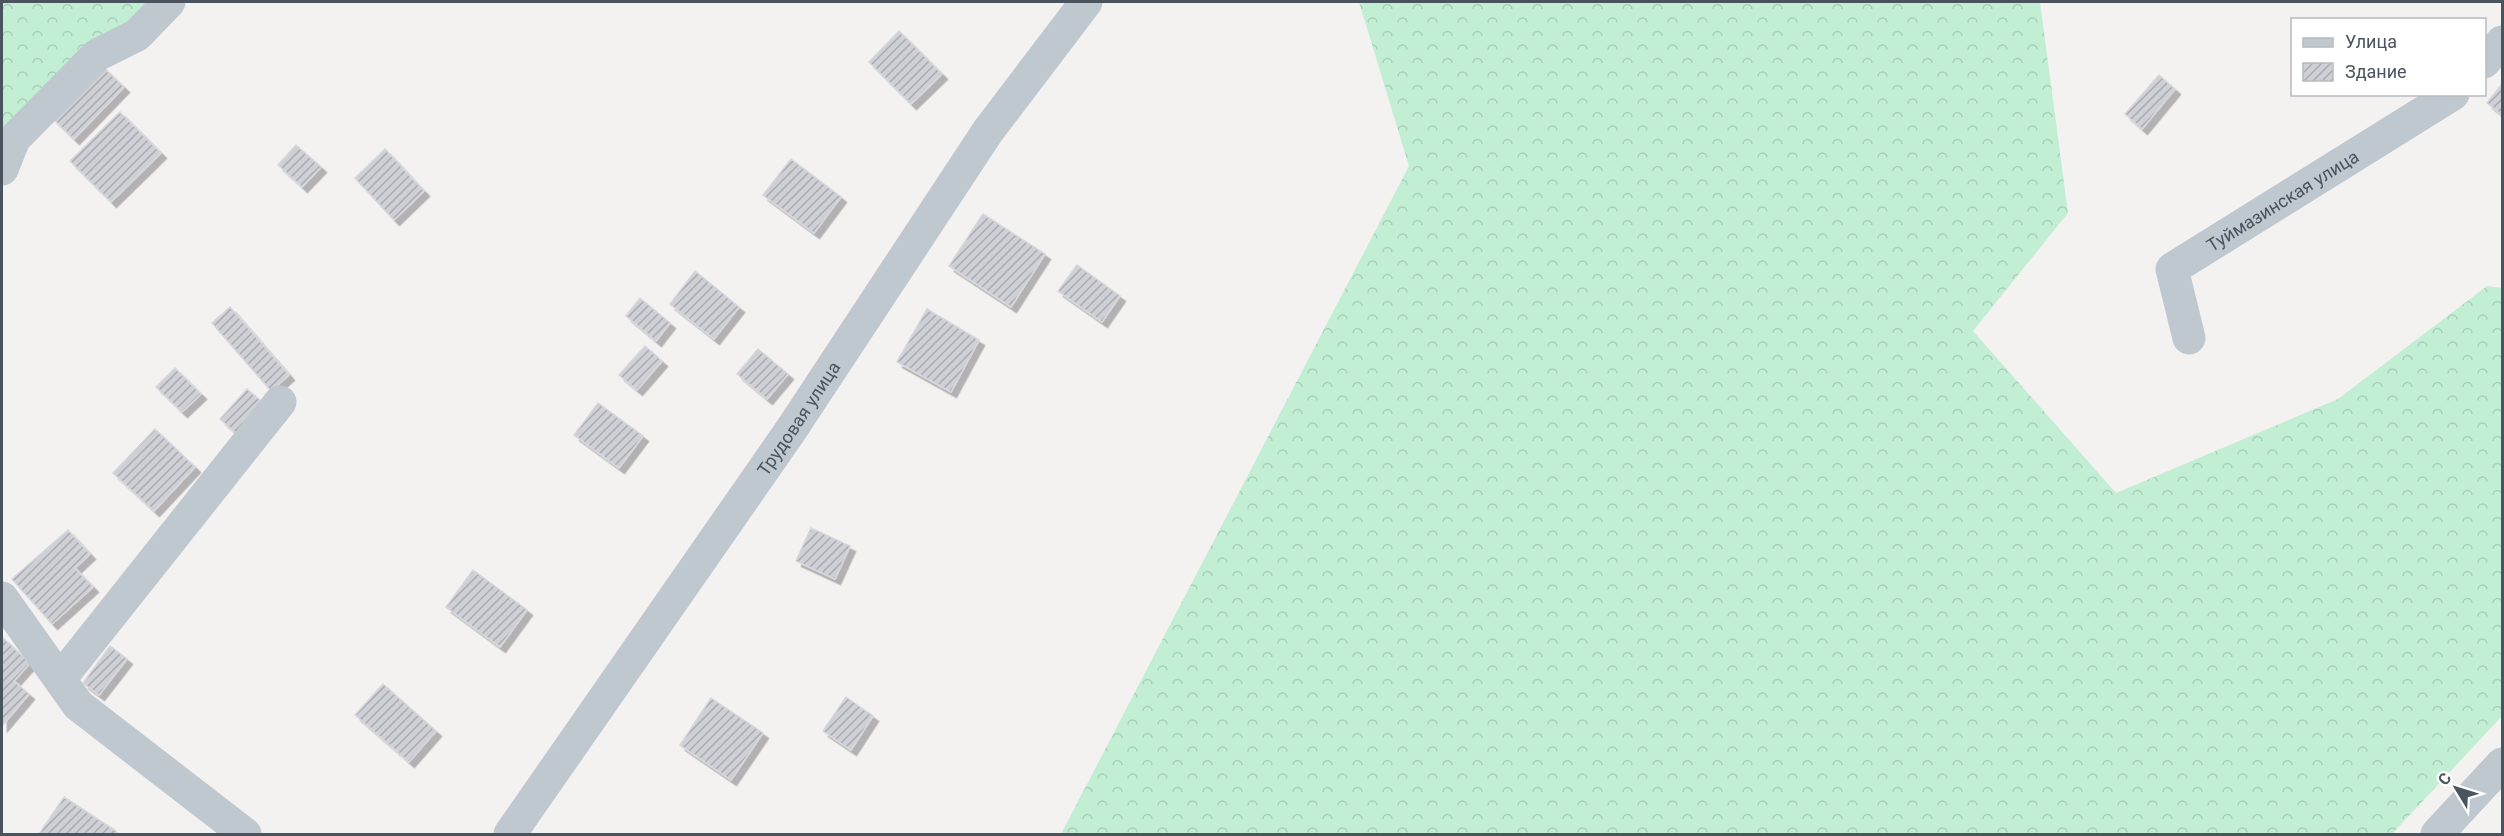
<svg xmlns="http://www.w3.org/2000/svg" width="2504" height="836" font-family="Roboto,sans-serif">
	<defs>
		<pattern id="forest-crowns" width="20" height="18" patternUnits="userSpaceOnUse" patternTransform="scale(1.5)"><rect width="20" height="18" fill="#c2efd4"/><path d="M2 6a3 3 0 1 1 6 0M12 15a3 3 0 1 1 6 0" fill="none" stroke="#a8cfb8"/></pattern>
		<pattern id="building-hatch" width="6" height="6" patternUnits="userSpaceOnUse" patternTransform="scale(1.5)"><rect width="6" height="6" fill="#ced0d5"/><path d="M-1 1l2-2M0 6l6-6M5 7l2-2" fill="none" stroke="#a9abb0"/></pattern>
		<filter id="shadow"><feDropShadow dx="5.5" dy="5.5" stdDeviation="0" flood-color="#0004"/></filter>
	</defs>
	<rect width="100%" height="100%" fill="#f4f1f1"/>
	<path fill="url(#forest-crowns)" d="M 2,2 L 152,2 L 2,135 Z
		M 1359,2 L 2040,2 L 2068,213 L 1973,331 L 2116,493 L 2338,399 L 2487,286 L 2502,288 L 2502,716 L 2392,834 L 1061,834 L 1409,166 Z"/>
	<path fill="url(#building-hatch)" stroke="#d6d7dc" stroke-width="1.5" filter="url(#shadow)" d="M 899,31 L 942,74 L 911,104 L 869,62 Z
		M 102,66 L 124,87 L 74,139 L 52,118 Z
		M 2159,75 L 2175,89 L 2142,129 L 2125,114 Z
		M 2502,84 L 2502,115 L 2487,103 Z
		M 120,112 L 161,153 L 111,202 L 70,161 Z
		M 296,145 L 321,167 L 302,187 L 278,165 Z
		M 385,149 L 424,191 L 394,220 L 355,178 Z
		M 791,159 L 841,197 L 814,233 L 763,195 Z
		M 983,214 L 1045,254 L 1011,307 L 949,266 Z
		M 1077,265 L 1120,296 L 1102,322 L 1058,291 Z
		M 695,271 L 739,307 L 714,339 L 670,304 Z
		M 640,298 L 670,323 L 656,341 L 626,316 Z
		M 230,307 L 289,375 L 271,391 L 212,323 Z
		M 927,309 L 979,340 L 951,392 L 897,362 Z
		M 645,346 L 662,361 L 637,390 L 619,375 Z
		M 758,349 L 788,374 L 767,399 L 737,374 Z
		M 175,368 L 201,394 L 182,412 L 156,387 Z
		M 247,389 L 267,406 L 240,437 L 220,419 Z
		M 598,403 L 643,436 L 619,468 L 574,435 Z
		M 155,429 L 195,467 L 154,511 L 113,473 Z
		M 811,528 L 850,546 L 835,579 L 796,561 Z
		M 68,530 L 90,554 L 75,568 L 93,587 L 52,624 L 12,579 Z
		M 473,570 L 527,610 L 500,647 L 446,607 Z
		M 2,637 L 30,663 L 14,681 L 29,694 L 2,726 Z
		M 110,646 L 127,659 L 99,695 L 83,683 Z
		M 383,684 L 436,731 L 409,762 L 355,715 Z
		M 846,697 L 873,716 L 851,750 L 823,731 Z
		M 711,698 L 763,733 L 731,780 L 680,745 Z
		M 64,797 L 116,831 L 114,834 L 39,834 Z"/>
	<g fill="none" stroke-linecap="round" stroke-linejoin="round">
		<g stroke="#c0c8cf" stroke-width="33">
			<path d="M 2484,62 L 2502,42"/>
			<path d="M 2,169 L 14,139 L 97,55 L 137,35 L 169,2"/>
			<path id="s1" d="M 2189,338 L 2172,269 L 2453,94"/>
			<path d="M 2,598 L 78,705 L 245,834"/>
			<path d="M 60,679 L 280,402"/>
			<path id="s2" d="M 510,834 L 791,430 L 988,131 L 1086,2"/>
			<path d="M 2437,834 L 2502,764"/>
		</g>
	</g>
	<g text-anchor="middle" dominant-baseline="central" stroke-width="4.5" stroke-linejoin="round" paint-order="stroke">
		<g font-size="18" fill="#4a545e" stroke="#fff">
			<text stroke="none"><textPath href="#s1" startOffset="201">Туймазинская улица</textPath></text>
			<text stroke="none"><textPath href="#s2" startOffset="506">Трудовая улица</textPath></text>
		</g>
	</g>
	<rect width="2504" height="836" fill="none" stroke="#4a545e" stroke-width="6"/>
	<rect x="2291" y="18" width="195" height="78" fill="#ffffff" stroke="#b7bbbf" stroke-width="1.5"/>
	<rect x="2303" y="38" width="30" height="9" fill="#c0c8cf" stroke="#b7bbbf" stroke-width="1.5"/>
	<text x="2345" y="48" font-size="18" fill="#4a545e">Улица</text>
	<rect x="2303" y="63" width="30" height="18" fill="url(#building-hatch)" stroke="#b7bbbf" stroke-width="1.5"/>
	<text x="2345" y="78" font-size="18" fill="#4a545e">Здание</text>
	<g transform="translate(2456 788) rotate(308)" stroke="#ffffff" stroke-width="4.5" paint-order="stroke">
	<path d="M0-4.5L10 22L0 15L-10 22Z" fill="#4a545e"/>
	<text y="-9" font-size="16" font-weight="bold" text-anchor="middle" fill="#4a545e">С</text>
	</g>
</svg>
